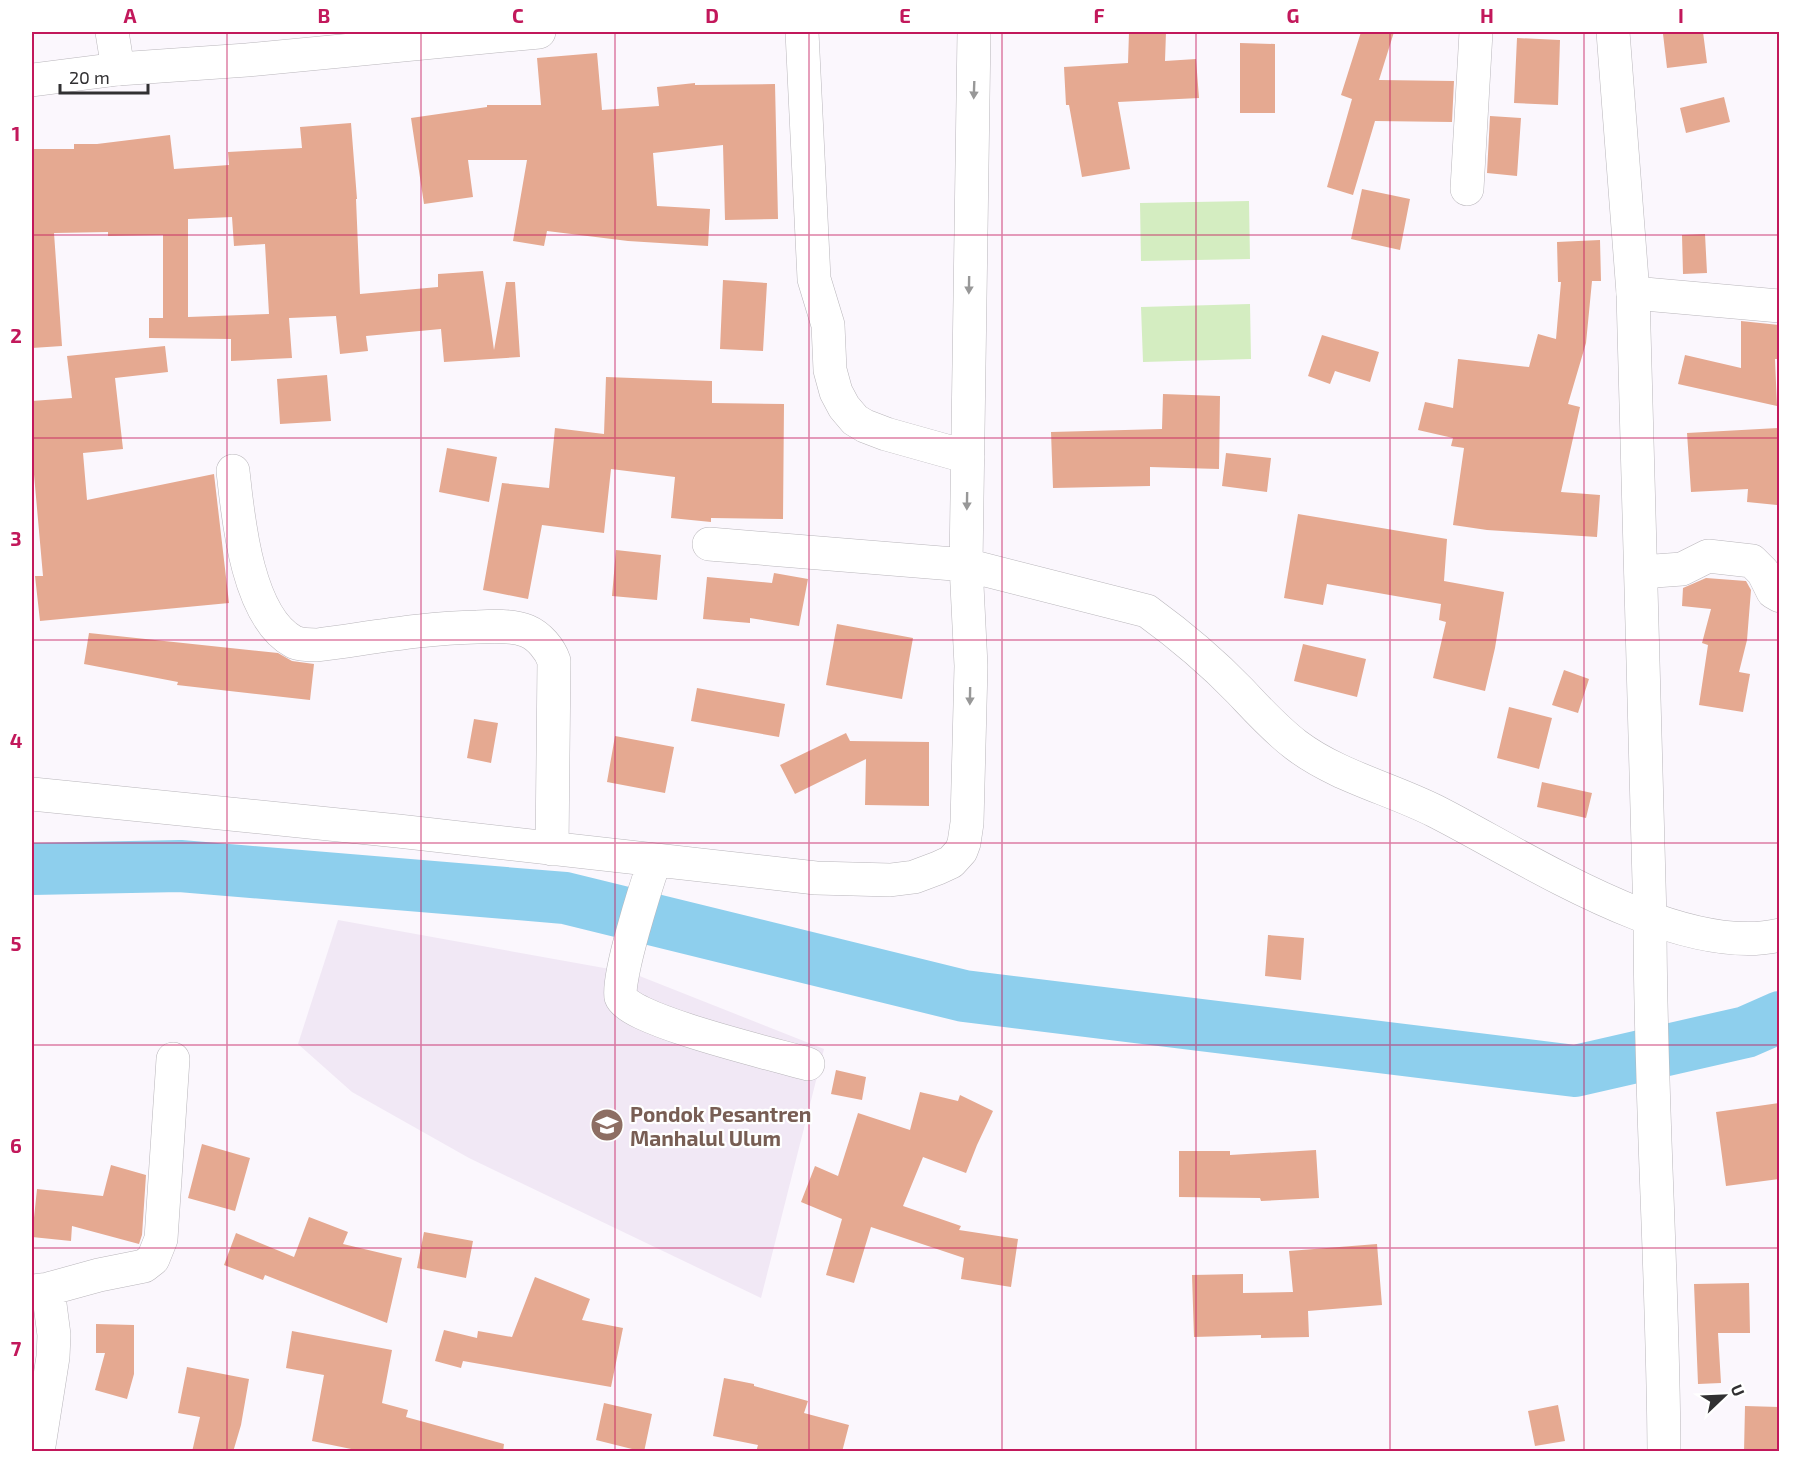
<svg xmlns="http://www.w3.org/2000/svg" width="1811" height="1483" font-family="'Exo 2',sans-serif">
	<rect width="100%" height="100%" fill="#fbf7fd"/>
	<path fill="#f1e8f5" d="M 338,920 L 632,973 L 824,1049 L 761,1298 L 469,1158 L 352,1092 L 298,1044 Z"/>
	<path fill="#d4edc1" d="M 1249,201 L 1250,259 L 1141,261 L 1140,203 Z
		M 1250,304 L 1251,359 L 1143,362 L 1141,307 Z"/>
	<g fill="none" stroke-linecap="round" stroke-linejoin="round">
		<path stroke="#8ecfed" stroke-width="52" d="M 32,869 L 180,866 L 565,898 L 964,996 L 1575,1071 L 1746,1032 L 1780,1017"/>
	</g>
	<path fill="#e5a991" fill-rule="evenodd" d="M 1129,32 L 1166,32 L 1165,61 L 1196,59 L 1199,98 L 1118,102 L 1130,169 L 1082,177 L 1069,105 L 1066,105 L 1064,67 L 1128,63 Z
		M 1361,32 L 1394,32 L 1379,80 L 1454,81 L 1452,122 L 1375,121 L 1353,195 L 1327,187 L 1352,99 L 1341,95 Z
		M 1689,32 L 1703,32 L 1707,63 L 1667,68 L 1663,34 Z
		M 1517,38 L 1560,40 L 1558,105 L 1514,103 Z
		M 1240,43 L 1275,44 L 1275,113 L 1240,113 Z
		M 597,53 L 602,110 L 659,106 L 657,87 L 695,83 L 695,85 L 775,84 L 778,219 L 725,220 L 723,145 L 653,153 L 657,206 L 710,209 L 708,246 L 628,241 L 547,231 L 544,246 L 513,241 L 527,160 L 468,160 L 473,197 L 424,204 L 411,118 L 487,107 L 487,105 L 541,105 L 537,58 Z
		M 1724,97 L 1730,122 L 1686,133 L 1680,108 Z
		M 1490,116 L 1521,118 L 1517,176 L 1487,173 Z
		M 351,123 L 357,199 L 356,199 L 360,294 L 438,287 L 438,274 L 483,271 L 494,350 L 506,282 L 515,282 L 520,357 L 444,362 L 441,329 L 366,336 L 368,351 L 340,354 L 336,316 L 289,318 L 292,358 L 231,361 L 231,339 L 149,338 L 149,318 L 163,318 L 163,235 L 108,236 L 108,232 L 54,233 L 62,346 L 32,348 L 32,149 L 74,149 L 74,144 L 97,144 L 170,135 L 174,169 L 229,165 L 228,152 L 302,148 L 300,127 ZM 232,217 L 234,246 L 265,244 L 269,314 L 188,317 L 188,219 Z
		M 1362,189 L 1410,199 L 1400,250 L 1351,239 Z
		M 1705,234 L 1707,273 L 1683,274 L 1682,235 Z
		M 1600,240 L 1601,281 L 1592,281 L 1586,343 L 1568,404 L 1580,407 L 1561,492 L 1600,495 L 1597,537 L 1487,530 L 1453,525 L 1464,448 L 1451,446 L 1453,438 L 1418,430 L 1425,402 L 1453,408 L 1458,359 L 1529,367 L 1538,334 L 1556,339 L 1561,282 L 1558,282 L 1557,242 Z
		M 723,280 L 767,283 L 763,351 L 720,349 Z
		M 1741,321 L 1779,325 L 1779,359 L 1775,359 L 1777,406 L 1678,384 L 1685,355 L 1741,368 Z
		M 1322,335 L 1379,352 L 1370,382 L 1335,371 L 1330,384 L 1308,376 Z
		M 165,346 L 168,372 L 115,378 L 123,449 L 83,453 L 87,500 L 214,474 L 229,603 L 40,621 L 35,576 L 43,576 L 32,452 L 32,401 L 72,398 L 67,356 Z
		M 327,375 L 331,421 L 280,424 L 277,379 Z
		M 606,377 L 712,381 L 712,403 L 784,404 L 783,519 L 711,518 L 711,522 L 671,518 L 675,477 L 611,469 L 604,533 L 542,525 L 528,599 L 483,590 L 502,483 L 549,488 L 555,428 L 604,434 Z
		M 1163,394 L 1220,396 L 1219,469 L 1150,467 L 1150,486 L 1053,488 L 1051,432 L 1162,429 Z
		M 1778,428 L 1779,479 L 1777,505 L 1747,502 L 1748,489 L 1691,492 L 1687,433 Z
		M 447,448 L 497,457 L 489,502 L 439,492 Z
		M 1226,453 L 1271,458 L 1267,492 L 1222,486 Z
		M 1298,514 L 1447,539 L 1444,581 L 1504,592 L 1495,648 L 1485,691 L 1433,678 L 1446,622 L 1439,620 L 1441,604 L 1327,584 L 1323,605 L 1284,598 Z
		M 616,550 L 661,555 L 657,600 L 612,596 Z
		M 774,573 L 808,579 L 799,626 L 750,618 L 750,623 L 703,619 L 707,577 L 772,583 Z
		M 1706,578 L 1746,581 L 1751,590 L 1747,640 L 1739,672 L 1750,674 L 1743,712 L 1699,705 L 1708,645 L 1702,643 L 1711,609 L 1682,606 L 1683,588 Z
		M 837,624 L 913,638 L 902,699 L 826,685 Z
		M 89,633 L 278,653 L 292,661 L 314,664 L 310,700 L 177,685 L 178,682 L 84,664 Z
		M 1303,644 L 1366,659 L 1357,697 L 1294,681 Z
		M 1564,670 L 1589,679 L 1578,713 L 1552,705 Z
		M 697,688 L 785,704 L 779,737 L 691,721 Z
		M 1509,707 L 1552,718 L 1539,769 L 1497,758 Z
		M 474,719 L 498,723 L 491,763 L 467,758 Z
		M 846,733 L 850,741 L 929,742 L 929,806 L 865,805 L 866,759 L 795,794 L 780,765 Z
		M 615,736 L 674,747 L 665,793 L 607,782 Z
		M 1542,782 L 1592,793 L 1586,818 L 1537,807 Z
		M 1268,935 L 1304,938 L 1301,980 L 1265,976 Z
		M 836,1070 L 866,1077 L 862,1100 L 831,1094 Z
		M 920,1092 L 958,1101 L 960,1095 L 993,1111 L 977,1145 L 966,1173 L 923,1157 L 903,1206 L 961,1226 L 959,1230 L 1018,1239 L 1011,1287 L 961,1279 L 964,1258 L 871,1227 L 854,1283 L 826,1275 L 842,1219 L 801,1202 L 815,1166 L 838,1176 L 858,1113 L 910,1130 Z
		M 1779,1103 L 1779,1179 L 1726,1186 L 1716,1112 Z
		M 202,1144 L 250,1158 L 235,1211 L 188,1198 Z
		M 1316,1150 L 1319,1198 L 1261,1201 L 1260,1198 L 1179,1197 L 1179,1151 L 1230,1151 L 1230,1155 Z
		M 111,1165 L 146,1175 L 142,1235 L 139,1244 L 72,1226 L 71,1241 L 32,1237 L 37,1189 L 103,1196 Z
		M 309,1217 L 348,1232 L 343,1244 L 402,1258 L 387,1323 L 265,1275 L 263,1280 L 224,1265 L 236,1233 L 294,1257 Z
		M 424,1232 L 473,1241 L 466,1278 L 417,1268 Z
		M 1377,1244 L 1382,1305 L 1308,1311 L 1309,1337 L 1261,1338 L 1261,1335 L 1194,1337 L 1192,1275 L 1243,1274 L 1243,1293 L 1293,1292 L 1289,1251 Z
		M 535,1277 L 590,1299 L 582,1320 L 623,1328 L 611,1387 L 463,1361 L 461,1368 L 435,1361 L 444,1330 L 477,1338 L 478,1331 L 512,1337 Z
		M 1749,1283 L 1750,1333 L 1718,1333 L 1721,1383 L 1698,1384 L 1694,1284 Z
		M 96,1324 L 134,1325 L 134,1374 L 127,1399 L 95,1390 L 105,1353 L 96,1353 Z
		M 292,1331 L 392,1350 L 382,1403 L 408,1410 L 406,1417 L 504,1444 L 503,1452 L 366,1452 L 312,1441 L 324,1375 L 286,1368 Z
		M 187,1367 L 249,1379 L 241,1425 L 233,1452 L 192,1452 L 200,1417 L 178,1413 Z
		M 724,1378 L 754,1384 L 754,1386 L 808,1401 L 804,1413 L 849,1425 L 842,1452 L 756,1452 L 758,1445 L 713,1436 Z
		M 604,1403 L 652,1414 L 644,1452 L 596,1440 Z
		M 1558,1405 L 1565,1441 L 1535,1446 L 1528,1411 Z
		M 1745,1406 L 1779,1407 L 1778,1452 L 1744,1452 Z"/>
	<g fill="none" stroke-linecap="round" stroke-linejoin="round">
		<g stroke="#b9b6bb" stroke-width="34">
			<path id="street" d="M 112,32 L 118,69
				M 802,32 L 814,279 L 828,325 L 830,370 L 836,392 L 844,407 L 855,420 L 865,426 L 886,434 L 968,457
				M 1467,189 L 1476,32
				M 1633,293 L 1780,306
				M 233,471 C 238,518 247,617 294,642 C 301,645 309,645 317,645 C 371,638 423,628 477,627 C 493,626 512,625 527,631 C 539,636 550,649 554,661 L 552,849
				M 709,544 L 966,565 L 1147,611 C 1180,635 1212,662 1240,691 C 1258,710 1275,729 1296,745 C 1337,776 1389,788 1435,811 C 1524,856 1678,959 1780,935
				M 1641,572 L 1682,569 L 1708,556 L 1752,561 L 1763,572 L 1773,592 L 1780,596
				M 32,794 L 398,831 L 816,878 L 890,880 L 914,877 L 938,868 L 951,862 L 961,851 L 964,843 L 967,823 L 971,666 L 966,565 L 974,32
				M 655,860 C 647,883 616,979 621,997 C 628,1020 780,1056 808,1064
				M 32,1291 L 48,1289 L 99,1275 L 144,1266 L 153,1259 L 161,1239 L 173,1059
				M 38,1452 L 53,1357 L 54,1335 L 48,1289"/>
		</g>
		<g stroke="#b9b6bb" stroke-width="34">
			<path id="secondary" d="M 1613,32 L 1633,293 L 1650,919 C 1650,1097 1663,1274 1664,1452"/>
		</g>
		<g stroke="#b9b6bb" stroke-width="34">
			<path id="primary" d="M 32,80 L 118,69 L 247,60 L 539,32"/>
		</g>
		<use href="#street" stroke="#fff" stroke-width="33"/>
		<use href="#secondary" stroke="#fff" stroke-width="33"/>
		<use href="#primary" stroke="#fff" stroke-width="33"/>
	</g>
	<defs><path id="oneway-solid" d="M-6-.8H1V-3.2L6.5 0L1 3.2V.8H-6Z" transform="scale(1.5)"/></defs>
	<g fill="#989898">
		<use href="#oneway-solid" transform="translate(974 90) rotate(92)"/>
		<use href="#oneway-solid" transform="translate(969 285) rotate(91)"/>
		<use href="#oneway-solid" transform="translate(967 501) rotate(91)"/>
		<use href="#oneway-solid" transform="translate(970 696) rotate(91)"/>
	</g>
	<path fill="none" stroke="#c2185b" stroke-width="1.5" stroke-opacity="0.55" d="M 227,32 L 227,1452M 421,32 L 421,1452M 615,32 L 615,1452M 809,32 L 809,1452M 1002,32 L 1002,1452M 1196,32 L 1196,1452M 1390,32 L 1390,1452M 1584,32 L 1584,1452M 32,235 L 1780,235M 32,438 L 1780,438M 32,640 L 1780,640M 32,843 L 1780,843M 32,1045 L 1780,1045M 32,1248 L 1780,1248"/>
	<defs>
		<g id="school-disc" transform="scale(1.725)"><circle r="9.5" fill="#8d6e63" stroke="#fff"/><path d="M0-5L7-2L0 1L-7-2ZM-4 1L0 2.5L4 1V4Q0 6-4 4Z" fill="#fff"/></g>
	</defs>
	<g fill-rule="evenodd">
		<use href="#school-disc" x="607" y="1125"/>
	</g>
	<g text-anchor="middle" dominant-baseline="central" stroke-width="4.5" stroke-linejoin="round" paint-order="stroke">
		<g font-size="21" font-weight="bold" fill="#785e54" stroke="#fff" text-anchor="start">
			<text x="630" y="1113">Pondok Pesantren<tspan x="630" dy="24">Manhalul Ulum</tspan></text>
		</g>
	</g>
	<rect width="1811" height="1483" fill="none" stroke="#ffffff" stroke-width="66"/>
	<g transform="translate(1724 1396) rotate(67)" stroke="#ffffff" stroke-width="4.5" paint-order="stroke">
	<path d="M0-4.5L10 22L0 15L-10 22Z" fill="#313032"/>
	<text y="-9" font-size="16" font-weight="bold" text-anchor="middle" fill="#313032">U</text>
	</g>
	<path d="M60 84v9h88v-9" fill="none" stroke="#313032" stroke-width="3"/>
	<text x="69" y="84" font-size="18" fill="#313032" stroke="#ffffff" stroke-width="4.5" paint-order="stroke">20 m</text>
	<rect x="33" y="33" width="1745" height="1417" fill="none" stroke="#c2185b" stroke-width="2"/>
	<g font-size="20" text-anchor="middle" font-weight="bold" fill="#c2185b">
		<text x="130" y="23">A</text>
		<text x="324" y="23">B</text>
		<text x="518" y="23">C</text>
		<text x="712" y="23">D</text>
		<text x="905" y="23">E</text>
		<text x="1099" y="23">F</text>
		<text x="1293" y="23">G</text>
		<text x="1487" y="23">H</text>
		<text x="1681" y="23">I</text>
		<text x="16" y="141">1</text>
		<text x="16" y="343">2</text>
		<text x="16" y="546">3</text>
		<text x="16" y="748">4</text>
		<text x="16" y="951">5</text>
		<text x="16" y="1153">6</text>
		<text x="16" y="1356">7</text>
	</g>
</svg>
